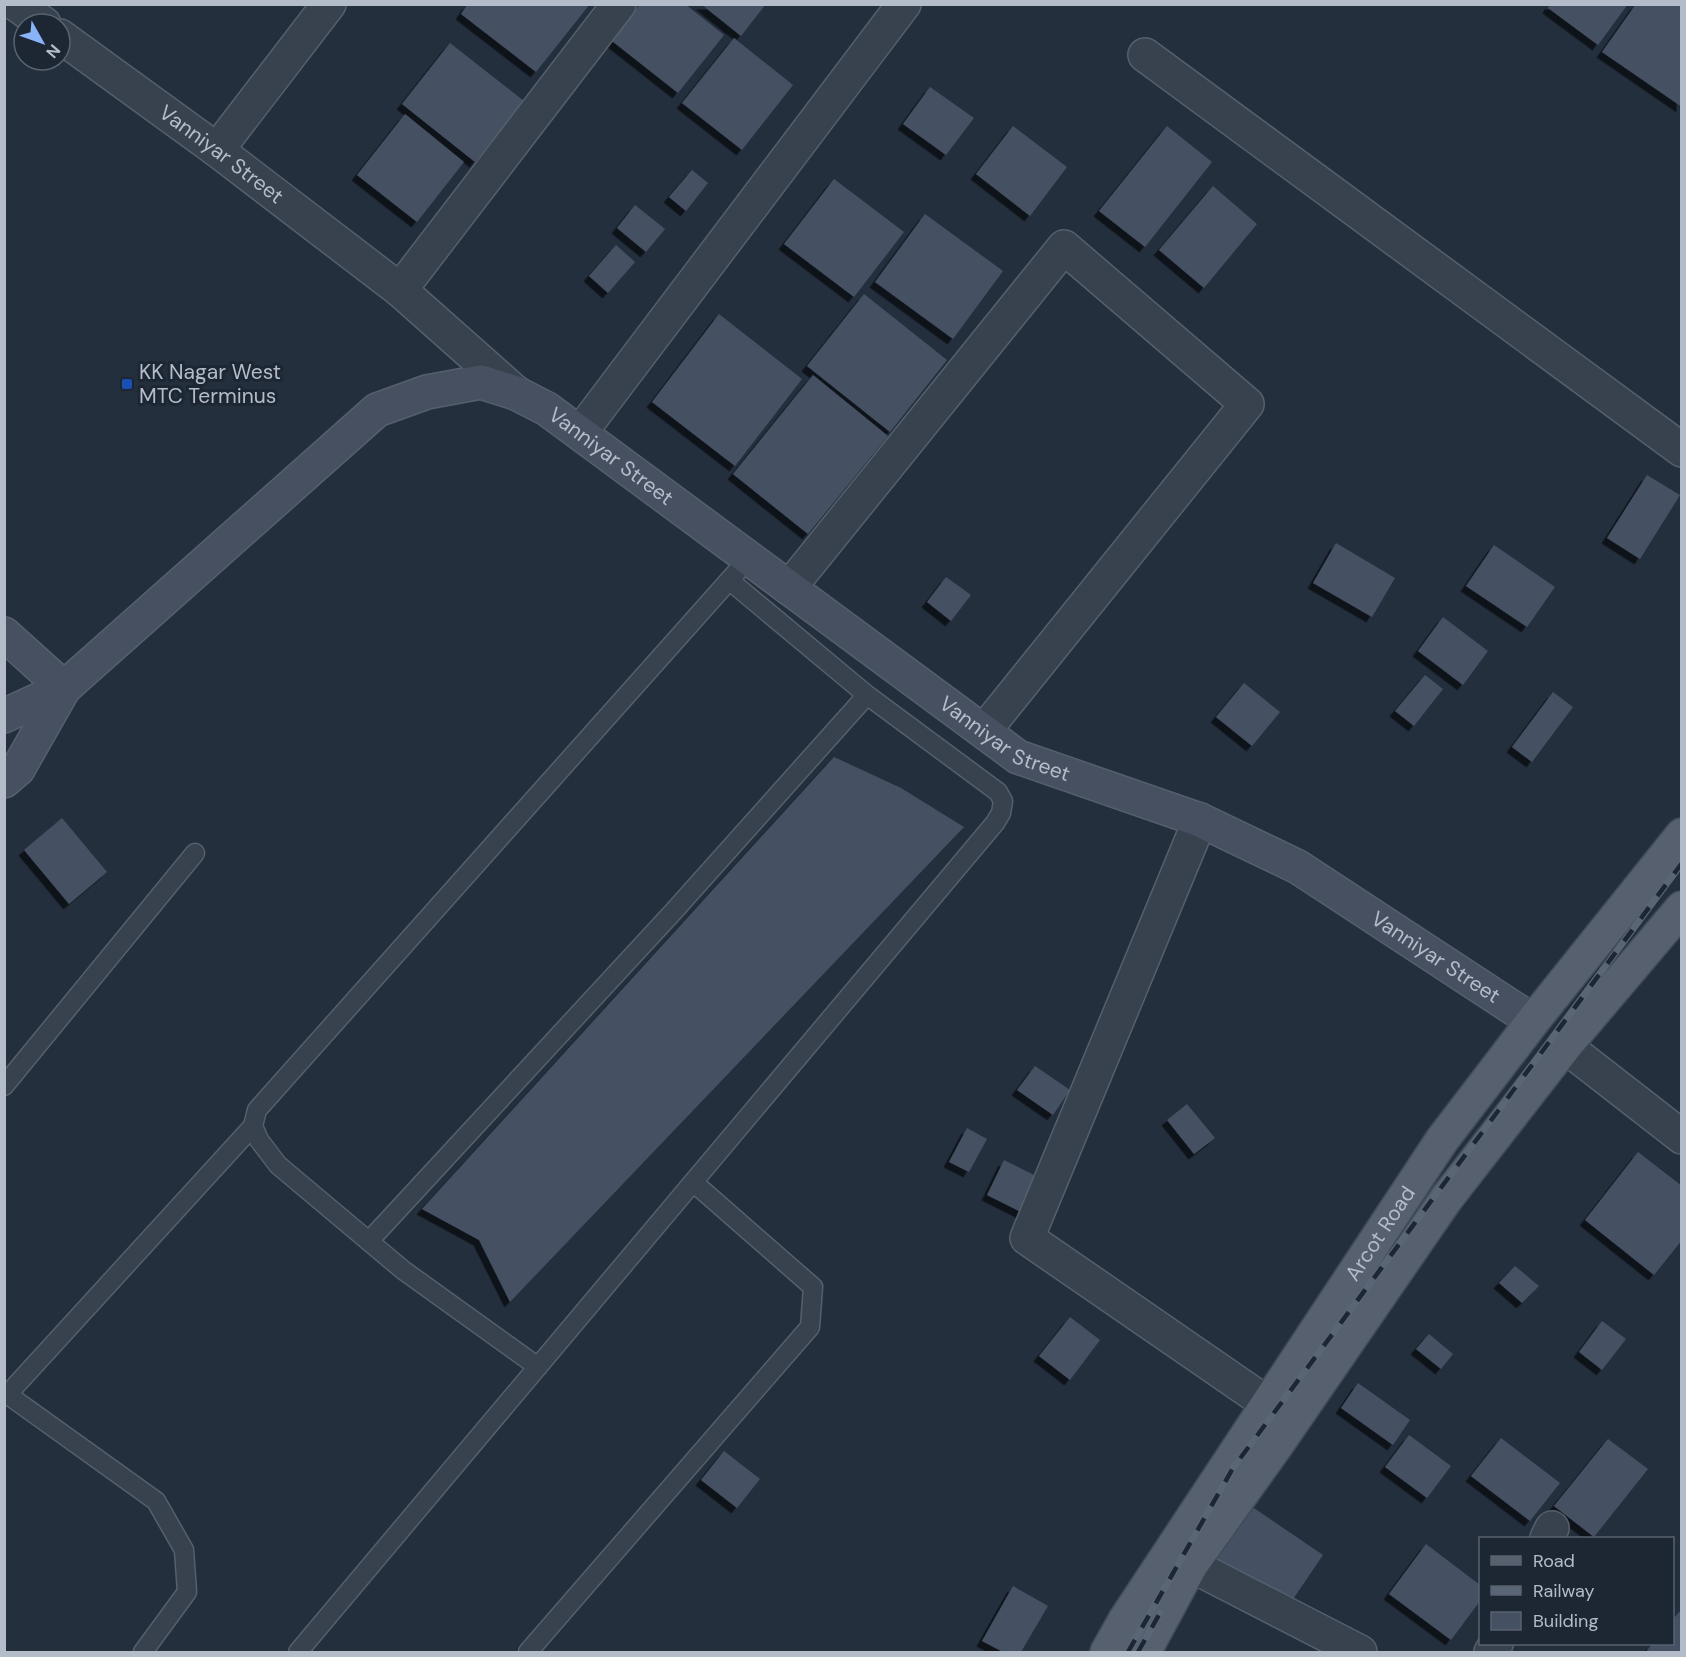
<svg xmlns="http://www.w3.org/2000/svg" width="1686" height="1657" font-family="'DM Sans',sans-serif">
	<defs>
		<filter id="shadow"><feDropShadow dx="-5.5" dy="5.5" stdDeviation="0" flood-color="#0009"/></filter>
	</defs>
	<rect width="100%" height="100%" fill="#242f3e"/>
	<path fill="#455162" filter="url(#shadow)" d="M 468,4 L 590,4 L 536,72 L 461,14 Z
		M 640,4 L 685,4 L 724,35 L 678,93 L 612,41 Z
		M 701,4 L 766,4 L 741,36 Z
		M 1550,4 L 1628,4 L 1598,45 L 1548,8 Z
		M 1636,4 L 1682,4 L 1682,107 L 1602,52 Z
		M 734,38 L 793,85 L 742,150 L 682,103 Z
		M 450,43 L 524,101 L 475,162 L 402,104 Z
		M 930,87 L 974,118 L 946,155 L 903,124 Z
		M 405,114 L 464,162 L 417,222 L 357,175 Z
		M 1013,126 L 1067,167 L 1030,216 L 976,174 Z
		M 1167,126 L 1212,162 L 1145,247 L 1099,211 Z
		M 692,170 L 708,183 L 686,211 L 669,197 Z
		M 834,179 L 904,232 L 854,297 L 784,244 Z
		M 1213,186 L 1257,224 L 1204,288 L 1159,250 Z
		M 635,205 L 665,229 L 646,252 L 617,228 Z
		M 925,214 L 1003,271 L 953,339 L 875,282 Z
		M 616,245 L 635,262 L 608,293 L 589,276 Z
		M 864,294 L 947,360 L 890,432 L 807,366 Z
		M 719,314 L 802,379 L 735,466 L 652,402 Z
		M 813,375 L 888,436 L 808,534 L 733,474 Z
		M 1647,475 L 1680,495 L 1640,559 L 1607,538 Z
		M 1336,543 L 1395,578 L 1372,617 L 1313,583 Z
		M 1494,545 L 1555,587 L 1527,627 L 1466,586 Z
		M 946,577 L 971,595 L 951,621 L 927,602 Z
		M 1443,617 L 1488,651 L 1463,685 L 1418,651 Z
		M 1425,675 L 1443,689 L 1414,726 L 1395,711 Z
		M 1244,683 L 1280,712 L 1252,746 L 1216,717 Z
		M 1553,692 L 1573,707 L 1532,762 L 1512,747 Z
		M 834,757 L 901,788 L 964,827 L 510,1302 L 479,1240 L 422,1209 Z
		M 62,818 L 107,872 L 69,904 L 24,850 Z
		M 1035,1066 L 1070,1090 L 1053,1115 L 1017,1090 Z
		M 1187,1104 L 1215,1138 L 1194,1154 L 1167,1120 Z
		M 967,1128 L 987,1139 L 969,1172 L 949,1162 Z
		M 1638,1152 L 1682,1186 L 1682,1240 L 1654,1275 L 1585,1220 Z
		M 1004,1160 L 1040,1178 L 1023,1213 L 987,1195 Z
		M 1515,1266 L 1539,1286 L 1522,1303 L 1499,1283 Z
		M 1070,1317 L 1100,1340 L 1070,1380 L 1039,1356 Z
		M 1602,1321 L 1626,1339 L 1602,1370 L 1579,1352 Z
		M 1429,1334 L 1453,1354 L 1441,1369 L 1416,1349 Z
		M 1358,1383 L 1410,1420 L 1393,1445 L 1341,1408 Z
		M 1409,1435 L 1451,1466 L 1427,1498 L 1385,1467 Z
		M 1501,1438 L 1560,1483 L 1530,1521 L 1471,1476 Z
		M 1608,1439 L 1648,1469 L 1594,1537 L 1554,1506 Z
		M 724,1451 L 760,1479 L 737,1508 L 701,1480 Z
		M 1242,1500 L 1323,1555 L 1287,1608 L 1206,1554 Z
		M 1426,1544 L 1480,1585 L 1480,1601 L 1451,1640 L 1389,1594 Z
		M 1013,1586 L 1048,1606 L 1021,1652 L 1003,1652 L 982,1641 Z
		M 1682,1609 L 1682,1652 L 1646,1652 L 1652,1644 L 1672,1644 L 1672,1620 Z"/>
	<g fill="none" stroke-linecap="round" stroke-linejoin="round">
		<g stroke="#565f6c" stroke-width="21">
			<path id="service" d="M 729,580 L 867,695
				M 4,1086 L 195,853
				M 538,1367 L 403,1270 L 278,1165 L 259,1140 L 253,1126 L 257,1110 L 749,558
				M 4,1392 L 156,1501 L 184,1550 L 187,1592 L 143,1652
				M 8,1394 L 253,1126
				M 298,1652 L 995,823 L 1001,813 L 1003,801 L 998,792 L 867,695 L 673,912 L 369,1241
				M 528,1652 L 810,1327 L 813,1287 L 693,1182"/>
		</g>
		<g stroke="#565f6c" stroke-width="36">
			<g id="minor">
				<path d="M 16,4 L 44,24"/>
				<path id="s1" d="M 60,36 L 217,150 L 400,290 L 516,393"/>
				<path d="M 1145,55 L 1682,450"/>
				<path d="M 217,150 L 329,4"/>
				<path d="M 400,290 L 619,4"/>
				<path d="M 580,433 L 904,4"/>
				<path d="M 789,588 L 1064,247 L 1247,404 L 984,731"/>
				<path d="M 1200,820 L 1027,1238 L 1268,1404"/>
				<path d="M 1547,1538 L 1552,1528"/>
				<path d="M 1191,1565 L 1360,1652"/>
				<path d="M 1491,1652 L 1496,1644"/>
			</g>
		</g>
		<g stroke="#565f6c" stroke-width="36">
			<path id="tertiary" d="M 1565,1046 L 1682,1137"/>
		</g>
		<g stroke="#565f6c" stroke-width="36">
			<g id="secondary">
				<path d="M 4,634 L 64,688"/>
				<path id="s2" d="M 4,716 L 64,688 L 377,410 L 427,392 L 481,382 L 516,393 L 547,409 L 1018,757 L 1200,820 L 1298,867 L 1533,1021"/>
				<path d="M 4,781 L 18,769 L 64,688"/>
			</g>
		</g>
		<g stroke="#414a57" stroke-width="36">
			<g id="primary">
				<path id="s3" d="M 1107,1652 L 1125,1620 L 1442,1140 L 1533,1021 L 1682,835"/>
				<path d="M 1144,1652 L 1191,1565 L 1278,1443 L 1446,1199 L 1565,1046 L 1682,908"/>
			</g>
		</g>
		<use href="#service" stroke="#38414e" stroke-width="18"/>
		<use href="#minor" stroke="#38414e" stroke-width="33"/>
		<use href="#tertiary" stroke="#38414e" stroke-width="33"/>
		<use href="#secondary" stroke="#465061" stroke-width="33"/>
		<use href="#primary" stroke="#56606e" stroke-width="33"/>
		<g stroke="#5a6575" stroke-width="7">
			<path id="rail" d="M 1128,1652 L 1233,1468 L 1682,863
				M 1138,1652 L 1160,1613"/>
		</g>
		<use href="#rail" stroke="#1d2633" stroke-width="4.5" stroke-dasharray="14" stroke-linecap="butt"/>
	</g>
	<rect fill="#1a4fb4" stroke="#1d2633" stroke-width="2" x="121" y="378" width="12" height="12" rx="3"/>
	<g text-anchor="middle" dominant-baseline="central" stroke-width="6" stroke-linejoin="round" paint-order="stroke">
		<g font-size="21" fill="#b4bcc9" stroke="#1d2633">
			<text stroke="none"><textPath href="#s1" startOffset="200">Vanniyar Street</textPath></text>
			<text stroke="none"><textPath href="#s2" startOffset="744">Vanniyar Street</textPath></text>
			<text stroke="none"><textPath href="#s2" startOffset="1230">Vanniyar Street</textPath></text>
			<text stroke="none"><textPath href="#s2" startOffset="1716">Vanniyar Street</textPath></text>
			<text stroke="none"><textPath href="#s3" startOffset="500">Arcot Road</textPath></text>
		</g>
		<g font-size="21" fill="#b4bcc9" stroke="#1d2633" text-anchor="start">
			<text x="139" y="372">KK Nagar West<tspan x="139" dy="24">MTC Terminus</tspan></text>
		</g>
	</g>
	<rect width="1686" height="1657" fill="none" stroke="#b4bcc9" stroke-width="12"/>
	<rect x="1479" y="1537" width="195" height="108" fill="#1d2633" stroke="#59626f" stroke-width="1.5"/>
	<rect x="1491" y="1556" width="30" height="9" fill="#56606e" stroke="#59626f" stroke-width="1.5"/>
	<text x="1533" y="1567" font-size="18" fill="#b4bcc9">Road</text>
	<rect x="1491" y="1586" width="30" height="9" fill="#5a6575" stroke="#59626f" stroke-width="1.5"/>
	<text x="1533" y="1597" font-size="18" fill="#b4bcc9">Railway</text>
	<rect x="1491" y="1612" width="30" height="18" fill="#455162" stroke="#59626f" stroke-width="1.5"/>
	<text x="1533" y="1627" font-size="18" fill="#b4bcc9">Building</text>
	<g transform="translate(42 42) rotate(130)"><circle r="28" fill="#1d2633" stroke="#59626f" stroke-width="1.5"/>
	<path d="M0-4.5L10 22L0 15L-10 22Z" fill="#8ab4f8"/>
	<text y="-9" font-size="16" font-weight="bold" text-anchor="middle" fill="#b4bcc9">N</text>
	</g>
</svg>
